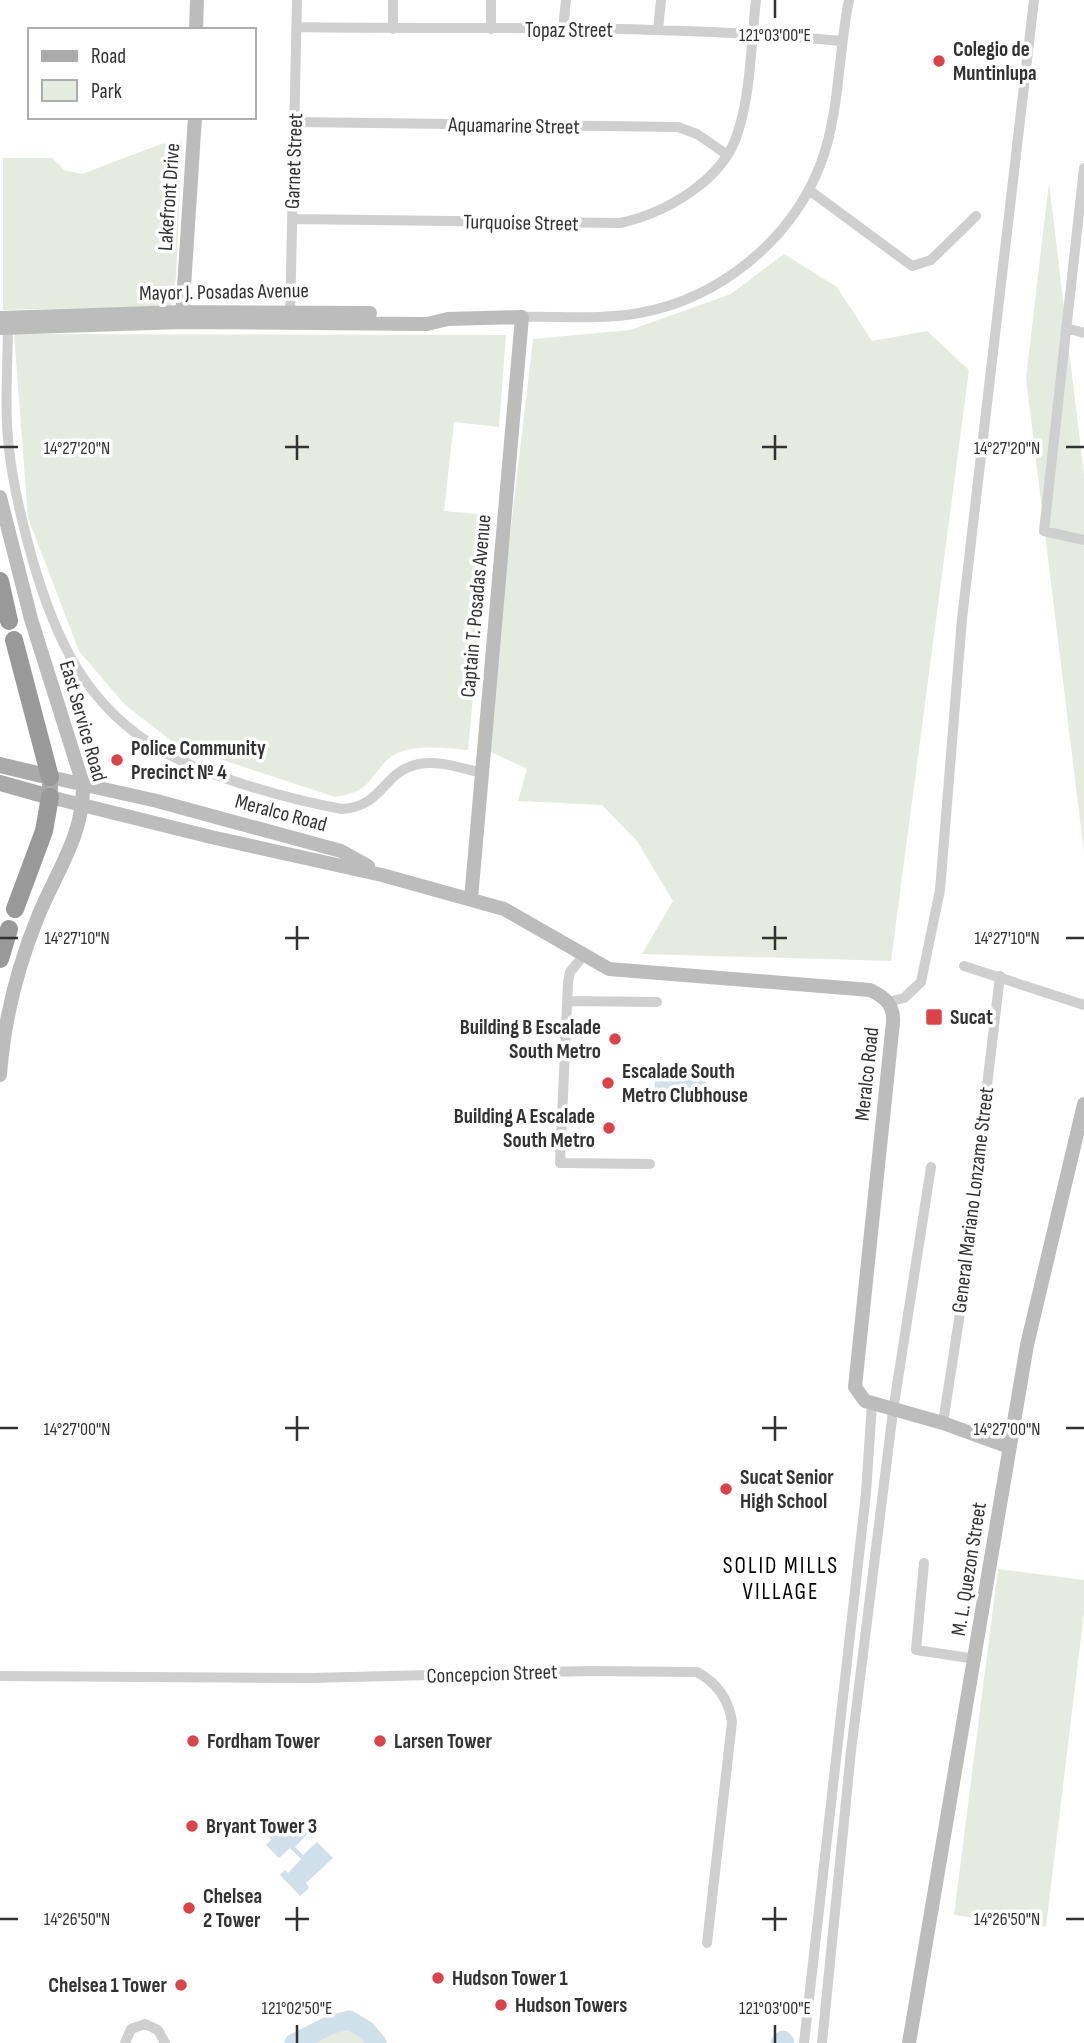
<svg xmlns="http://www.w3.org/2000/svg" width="1084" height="2043" font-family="'Sofia Sans Condensed',sans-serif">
	<rect width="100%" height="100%" fill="#fff"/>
	<path fill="#e5ebdf" d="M 182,142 L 176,277 L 171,306 L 3,310 L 3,158 L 52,158 L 64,170 L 82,174 L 161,144 Z
		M 1049,182 L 1084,475 L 1084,853 L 1026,378 Z
		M 784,254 L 837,287 L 872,341 L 927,331 L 969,370 L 891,961 L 642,954 L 673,901 L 637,841 L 602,805 L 518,801 L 527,769 L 485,749 L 533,339 L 630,330 L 731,294 Z
		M 14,334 L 506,335 L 499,427 L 454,422 L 444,511 L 490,515 L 468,750 C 446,748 405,742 387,760 C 366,782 370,791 335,797 L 177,745 L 125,705 L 79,651 L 28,518 Z
		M 998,1569 L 1084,1580 L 1084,1612 L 1046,1927 L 954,1915 Z
		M 356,2029 L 369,2043 L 304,2043 L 325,2031 Z"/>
	<path fill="#d0e0eb" d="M 692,1077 L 704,1078 L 707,1084 L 704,1089 L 695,1089 L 695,1098 L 654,1099 L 655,1079 L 688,1080 Z
		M 295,1817 L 309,1832 L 295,1847 L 303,1855 L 317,1842 L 333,1858 L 306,1883 L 309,1888 L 300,1896 L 280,1875 L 285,1870 L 288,1873 L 301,1859 L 290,1848 L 279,1858 L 266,1845 L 271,1840 L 268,1830 L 275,1823 L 285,1826 Z"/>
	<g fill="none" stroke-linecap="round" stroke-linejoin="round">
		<path stroke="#d0e0eb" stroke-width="19" d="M 294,2043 L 332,2024 L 349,2020 L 366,2030 L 377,2043
			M 780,2043 L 783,2040 L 785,2043"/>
		<path stroke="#cfcfcf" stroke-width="10" d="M 297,27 C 478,30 660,23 841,41
			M 393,29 L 393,0
			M 491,29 L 491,0
			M 563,29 L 566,0
			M 658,30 L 661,0
			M 295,122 L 678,127 L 697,134 L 726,154
			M 1084,168 L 1044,531 L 1084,540
			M 809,190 L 912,266 L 931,260 L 976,216
			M 292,219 L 620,223 C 666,213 724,180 738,132 C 751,91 751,43 756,0
			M 522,317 C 560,316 601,320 639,313 C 719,299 792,240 821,163 C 840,112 838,53 849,0
			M 290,318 L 297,0
			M 8,322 C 8,364 4,408 9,449 C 13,487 22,522 32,558 C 55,638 85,706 161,750 C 204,776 291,800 342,809 C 385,806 382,771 419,764 C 441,760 462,769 483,773
			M 1066,328 L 1084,333
			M 583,956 L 570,972 L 568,982 L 560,1163 L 650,1164
			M 964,966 L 1084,1005
			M 567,1001 L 657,1002
			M 888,1002 L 904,998 L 921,982 L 940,890 L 962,619 L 1034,0
			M 943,1423 L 960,1313 L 1000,976
			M 924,1563 L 916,1650 L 976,1659
			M 0,1676 L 310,1678 L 589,1671 L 697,1672 C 717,1683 729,1700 732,1722 L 707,1943
			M 125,2043 L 131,2029 L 145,2024 L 158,2030 L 165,2043
			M 804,2043 L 866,1493 L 872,1403
			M 822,2043 L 851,1751 L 893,1411 L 931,1167"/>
		<path stroke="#bcbcbc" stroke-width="14" d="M 196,30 L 197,0
			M 0,318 L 181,312 L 370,313
			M 182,318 L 195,117
			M 0,328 L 182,322 L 427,324 L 448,319 L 522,317 L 471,899
			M 0,497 L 31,619 L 83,784 C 84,834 58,869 39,914 C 18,965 4,1020 0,1075
			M 50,777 L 157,801 L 341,851 L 368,866
			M 50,797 L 211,837 L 382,875 L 504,909 L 609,969 L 870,990 C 885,997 894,1005 893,1022 L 855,1387 L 865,1401 L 943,1423 L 1009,1447
			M 909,2043 L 1027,1345 L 1084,1104"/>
		<path stroke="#aaa" stroke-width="16" d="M 0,765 L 50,777 L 50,797 L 0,783"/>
		<path stroke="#999" stroke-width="18" d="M 0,581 L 9,621
			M 14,640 L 50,777
			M 15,909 L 44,831 L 50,797
			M 0,959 L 9,929"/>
	</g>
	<path fill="none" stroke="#323232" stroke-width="2.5" d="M 775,0 L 775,18M 297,435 L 297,460M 775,435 L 775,460M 0,447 L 18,447M 285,447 L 309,447M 762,447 L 787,447M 1066,447 L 1084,447M 297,926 L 297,950M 775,926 L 775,950M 0,938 L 18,938M 285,938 L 309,938M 762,938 L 787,938M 1066,938 L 1084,938M 297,1416 L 297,1441M 775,1416 L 775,1441M 0,1428 L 18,1428M 285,1428 L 309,1428M 762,1428 L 787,1428M 1066,1428 L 1084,1428M 297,1907 L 297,1931M 775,1907 L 775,1931M 0,1919 L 18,1919M 285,1919 L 309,1919M 762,1919 L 787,1919M 1066,1919 L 1084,1919M 297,2025 L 297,2043M 775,2025 L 775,2043"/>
	<g fill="#da4448" stroke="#fff" stroke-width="2.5">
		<circle cx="939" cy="61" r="7"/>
		<circle cx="117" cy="760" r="7"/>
		<rect x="925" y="1008" width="18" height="18" rx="3.5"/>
		<circle cx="615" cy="1039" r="7"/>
		<circle cx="608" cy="1083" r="7"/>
		<circle cx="609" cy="1128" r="7"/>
		<circle cx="726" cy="1489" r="7"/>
		<circle cx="193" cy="1741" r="7"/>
		<circle cx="380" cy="1741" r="7"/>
		<circle cx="192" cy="1826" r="7"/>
		<circle cx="189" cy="1908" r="7"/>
		<circle cx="438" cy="1978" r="7"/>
		<circle cx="181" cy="1985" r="7"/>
		<circle cx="501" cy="2005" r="7"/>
	</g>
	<g text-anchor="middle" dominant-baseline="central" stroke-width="7" stroke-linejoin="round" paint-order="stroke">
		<g font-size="21" fill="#323232" stroke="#fff">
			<text x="569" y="30">Topaz Street</text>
			<text transform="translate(514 126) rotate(1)">Aquamarine Street</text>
			<text transform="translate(294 161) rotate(-88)">Garnet Street</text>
			<text transform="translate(169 197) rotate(-86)">Lakefront Drive</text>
			<text transform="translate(521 223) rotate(1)">Turquoise Street</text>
			<text transform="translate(224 292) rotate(-1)">Mayor J. Posadas Avenue</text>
			<text transform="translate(476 606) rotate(-85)">Captain T. Posadas Avenue</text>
			<text transform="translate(83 721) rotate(74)">East Service Road</text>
			<text transform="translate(281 813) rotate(15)">Meralco Road</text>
			<text transform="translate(867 1074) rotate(-84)">Meralco Road</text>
			<text transform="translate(973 1200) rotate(-83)">General Mariano Lonzame Street</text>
			<text transform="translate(969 1569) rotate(-81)">M. L. Quezon Street</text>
			<text transform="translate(492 1674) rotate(-2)">Concepcion Street</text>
		</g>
		<g font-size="21" font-weight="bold" fill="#323232" stroke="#fff" text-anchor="start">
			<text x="953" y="49">Colegio de<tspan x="953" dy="24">Muntinlupa</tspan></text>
			<text x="131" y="748">Police Community<tspan x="131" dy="24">Precinct № 4</tspan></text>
			<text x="950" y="1017">Sucat</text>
			<text x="601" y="1027" text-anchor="end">Building B Escalade<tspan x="601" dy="24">South Metro</tspan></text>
			<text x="622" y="1071">Escalade South<tspan x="622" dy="24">Metro Clubhouse</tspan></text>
			<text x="595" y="1116" text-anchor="end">Building A Escalade<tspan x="595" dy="24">South Metro</tspan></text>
			<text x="740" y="1477">Sucat Senior<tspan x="740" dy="24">High School</tspan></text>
			<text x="207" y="1741">Fordham Tower</text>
			<text x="394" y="1741">Larsen Tower</text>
			<text x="206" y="1826">Bryant Tower 3</text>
			<text x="203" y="1896">Chelsea<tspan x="203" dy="24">2 Tower</tspan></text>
			<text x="452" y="1978">Hudson Tower 1</text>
			<text x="167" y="1985" text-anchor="end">Chelsea 1 Tower</text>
			<text x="515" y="2005">Hudson Towers</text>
		</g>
		<g font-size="23" letter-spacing="2" fill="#000" stroke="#fff">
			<text x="781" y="1566">SOLID MILLS<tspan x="781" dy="26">VILLAGE</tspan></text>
		</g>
	</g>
	<g font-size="18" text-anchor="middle" fill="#323232" stroke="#fff" stroke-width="7" stroke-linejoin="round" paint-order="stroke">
		<text x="775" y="41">121°03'00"E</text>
		<text x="77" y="454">14°27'20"N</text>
		<text x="1007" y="454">14°27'20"N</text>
		<text x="77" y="944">14°27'10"N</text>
		<text x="1007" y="944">14°27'10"N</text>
		<text x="77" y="1435">14°27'00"N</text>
		<text x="1007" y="1435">14°27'00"N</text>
		<text x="77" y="1925">14°26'50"N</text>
		<text x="1007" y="1925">14°26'50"N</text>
		<text x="297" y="2014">121°02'50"E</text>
		<text x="775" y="2014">121°03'00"E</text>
	</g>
	<rect x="28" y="28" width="228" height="91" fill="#ffffff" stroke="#adadad" stroke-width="2"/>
	<rect x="42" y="51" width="35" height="10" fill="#aaaaaa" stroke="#adadad" stroke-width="2"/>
	<text x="91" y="63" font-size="21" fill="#323232">Road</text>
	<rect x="42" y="80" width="35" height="21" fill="#e5ebdf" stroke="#adadad" stroke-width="2"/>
	<text x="91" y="98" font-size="21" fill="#323232">Park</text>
</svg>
